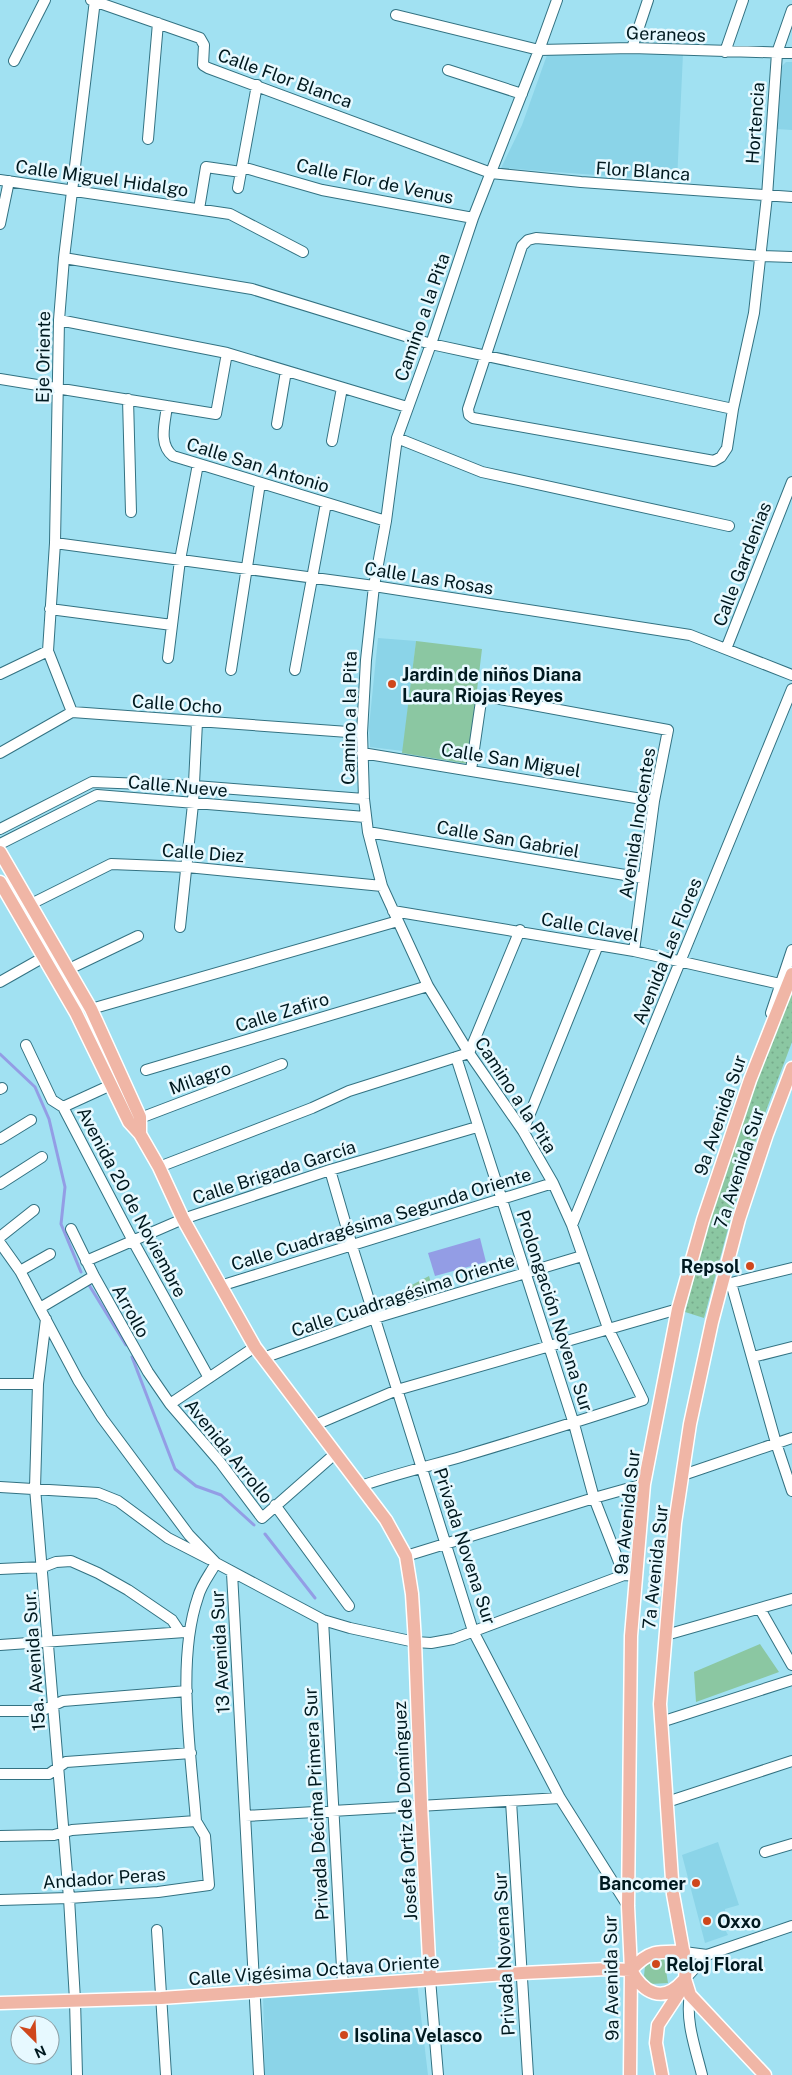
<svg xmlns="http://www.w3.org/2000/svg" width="792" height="2075" font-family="'Public Sans',sans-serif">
	<defs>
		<pattern id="grass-dots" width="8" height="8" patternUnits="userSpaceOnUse" patternTransform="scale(1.25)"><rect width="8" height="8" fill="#8bc7a2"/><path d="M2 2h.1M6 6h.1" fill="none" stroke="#76aa8b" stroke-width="1.8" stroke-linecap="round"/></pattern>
	</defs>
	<rect width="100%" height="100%" fill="#a1e1f2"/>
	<path fill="#8bd4e8" d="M 683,54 L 677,181 L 501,168 L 522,125 L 547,55 Z
		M 786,62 L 792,62 L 792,130 L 776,129 L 782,66 Z
		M 378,638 L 416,641 L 403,751 L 370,747 L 369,727 Z
		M 718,1842 L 739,1905 L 725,1909 L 726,1917 L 719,1918 L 728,1935 L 705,1943 L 682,1855 Z
		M 417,1983 L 428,2075 L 265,2075 L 263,1994 Z"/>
	<path fill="url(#grass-dots)" d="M 792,990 L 792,1042 L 761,1124 L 733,1210 L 704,1318 L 685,1312 L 713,1205 L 761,1064 Z"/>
	<path fill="#8bc7a2" d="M 416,641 L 482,649 L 468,764 L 402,753 Z
		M 429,1276 L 435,1296 L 408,1303 L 406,1288 Z
		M 760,1644 L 779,1672 L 696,1702 L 694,1672 Z
		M 664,1958 L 668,1983 L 651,1984 L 644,1976 L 645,1966 L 653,1960 Z"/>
	<path fill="#939de5" d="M 480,1238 L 486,1262 L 435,1276 L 428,1253 Z"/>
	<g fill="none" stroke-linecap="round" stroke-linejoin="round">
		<path stroke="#939de5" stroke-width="3" d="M 0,1054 L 35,1087 L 49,1119 L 65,1187 L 61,1224 L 81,1272
			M 89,1285 L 126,1345
			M 132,1357 L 175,1469 L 196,1486 L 221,1495 L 254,1525
			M 265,1534 L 315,1598"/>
		<g stroke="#337282" stroke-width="12">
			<path id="minor" d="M 91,0 L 200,38 L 204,45 L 203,65 L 208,68 L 491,173 L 581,182 L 792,197
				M 557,0 L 539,50 L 473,218 L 431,344 L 397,438 L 386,521 L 374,586 L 366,660 L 362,733 L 364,799 L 368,832 L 382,886 L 398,921 L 428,986 L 469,1053 L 523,1131 L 553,1183 L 572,1225 L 608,1328 L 643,1400
				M 792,10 L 777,53 L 767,196 L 754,313 L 733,409 L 727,448 L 721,457 L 714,461 L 473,418 L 469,415 L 468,409 L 522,246 L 528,240 L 536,238 L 761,256 L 792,257
				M 396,15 L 539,50 L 632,48 L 792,53
				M 632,48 L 648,0
				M 725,52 L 743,0
				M 14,61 L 45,0
				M 448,70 L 522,94
				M 148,139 L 158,23
				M 242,167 L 322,190 L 473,218
				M 0,180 L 230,214 L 303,252
				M 238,188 L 257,85
				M 199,209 L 206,167 L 241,172
				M 0,224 L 9,181
				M 64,258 L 252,289 L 431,344 L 733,409
				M 59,320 L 227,353 L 407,407
				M 0,379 L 216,414 L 227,353
				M 128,399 L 131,512
				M 167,406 C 165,423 158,444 173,456 L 386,521
				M 277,424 L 286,371
				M 397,438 L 482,472 L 729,526
				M 332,441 L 342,388
				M 55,543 L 374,586 L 690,635 L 792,675
				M 50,609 L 172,625
				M 726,649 L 792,482
				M 168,658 L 180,560 L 198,464
				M 231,670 L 260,483
				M 295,670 L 326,503
				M 0,674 L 48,651
				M 72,712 L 48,651 L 55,543 L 59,320 L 64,258 L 95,0
				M 0,753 L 72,712 L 362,733
				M 362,753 L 654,801
				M 471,770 L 481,701 L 484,697 L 489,697 L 668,730 L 654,801 L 634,951
				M 0,829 L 92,782 L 195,786 L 364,799
				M 368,832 L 643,878
				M 0,844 L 97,795 L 365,817
				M 31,904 L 111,864 L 187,867 L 382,886
				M 393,911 L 634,951 L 780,984
				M 180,927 L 193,804 L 197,722
				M 69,969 L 138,936
				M 0,982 L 44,957
				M 91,1009 L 398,921
				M 771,1013 L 792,950
				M 26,1045 L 52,1100 L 63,1107 L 133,1241 L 209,1378
				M 456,1057 L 574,1424 L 594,1498 L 624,1575
				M 146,1070 L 428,986
				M 0,1089 L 2,1088
				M 63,1107 L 111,1085
				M 135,1120 L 282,1064
				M 523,1131 L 598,945
				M 0,1139 L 31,1120
				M 159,1167 L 312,1108 L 349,1091 L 469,1053 L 520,930
				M 330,1170 L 352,1246 L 473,1631 L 560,1798 L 628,1906
				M 0,1184 L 42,1157
				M 572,1225 L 792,689
				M 71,1229 L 94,1276 L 148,1372 L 170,1404 L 220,1462 L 262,1518 L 336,1453
				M 0,1237 L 34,1210
				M 0,1243 L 20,1271 L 78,1380 L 102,1418 L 189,1535 L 216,1563 L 323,1620 L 350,1628 L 415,1642 L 431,1643 L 453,1639 L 624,1575 L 637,1576
				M 86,1261 L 183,1219 L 330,1170 L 477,1127
				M 20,1271 L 50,1254
				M 724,1280 L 731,1283 L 776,1443 L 792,1491
				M 731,1283 L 792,1268
				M 220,1286 L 553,1183
				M 40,1308 L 94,1276
				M 46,1319 L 38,1384 L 35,1488 L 69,1898 L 75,2000 L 77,2075
				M 753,1357 L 792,1347
				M 263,1358 L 375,1318 L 582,1256
				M 0,1384 L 38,1384
				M 170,1404 L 255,1347
				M 315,1425 L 397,1390 L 678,1309
				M 683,1475 L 792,1438
				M 361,1486 C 395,1474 430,1466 464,1456 C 524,1438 584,1420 643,1400
				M 0,1487 L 98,1493 L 118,1501 L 168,1538 L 209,1559
				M 275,1505 L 349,1606
				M 406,1556 L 594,1498 L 644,1484
				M 0,1569 L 43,1567 L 56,1562 L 71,1561 L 98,1573 L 128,1590 L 172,1620 L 180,1632
				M 232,1573 L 259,2075
				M 760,1609 L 792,1665
				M 323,1620 L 343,1986
				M 666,1635 L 792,1599
				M 0,1645 L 185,1632
				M 0,1711 L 41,1711 L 63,1701 L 187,1691
				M 661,1722 L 792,1680
				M 0,1774 L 49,1774 L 66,1762 L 191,1753
				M 511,1801 L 528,2075
				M 667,1802 L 792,1761
				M 245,1816 L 560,1798
				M 0,1836 L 54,1835 L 72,1830 L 196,1821
				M 765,1852 L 792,1844
				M 0,1900 L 69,1898 L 158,1892 L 209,1885 L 205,1836 L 196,1821 C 191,1753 176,1661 198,1597 C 201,1585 210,1574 216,1563
				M 157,1930 L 166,2075
				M 684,1952 L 707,1955
				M 430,1979 L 438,2075
				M 685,1979 L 707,1955 L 792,1926
				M 690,1995 C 685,2021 696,2050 702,2075"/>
		</g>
		<g stroke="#fff" stroke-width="15">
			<path id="major" d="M 0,852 L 91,1009 L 140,1117 L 140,1134
				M 0,882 L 76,1013 L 129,1122 L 140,1134 L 159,1167 L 183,1219 L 255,1347 L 386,1520 L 406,1556 L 412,1594 L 415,1642 L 421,1805 L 430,1979
				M 631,1970 C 643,1993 663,2004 683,1981
				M 631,1970 C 649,1950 659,1951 684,1952
				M 685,1979 L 690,1995 L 765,2075
				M 0,2003 L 161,1998 L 522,1973 L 607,1969 L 631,1970
				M 630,2075 L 631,1970 L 628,1906 L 631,1636 L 644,1484 L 678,1309 L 703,1220 L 750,1080 L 792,974
				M 662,2075 L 656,2043 L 658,2025 L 681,1990 L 685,1979 L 686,1966 L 673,1894 L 660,1704 L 675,1523 L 690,1424 L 712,1322 L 739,1219 L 767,1134 L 792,1068"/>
		</g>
		<use href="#minor" stroke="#fff" stroke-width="10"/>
		<use href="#major" stroke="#f0b6a6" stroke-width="12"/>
	</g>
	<g fill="#cf471c" stroke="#e7f9ff" stroke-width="2">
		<circle cx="392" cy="684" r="5"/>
		<circle cx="750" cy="1266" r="5"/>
		<circle cx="696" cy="1883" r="5"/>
		<circle cx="707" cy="1921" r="5"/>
		<circle cx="656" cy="1964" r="5"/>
		<circle cx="344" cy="2035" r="5"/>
	</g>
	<g text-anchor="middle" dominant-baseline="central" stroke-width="5" stroke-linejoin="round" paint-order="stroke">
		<g font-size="18" fill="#00191f" stroke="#e7f9ff">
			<text transform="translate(666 34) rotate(2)">Geraneos</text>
			<text transform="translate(285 78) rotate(20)">Calle Flor Blanca</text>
			<text transform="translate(755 123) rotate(-86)">Hortencia</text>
			<text transform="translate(643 171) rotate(4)">Flor Blanca</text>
			<text transform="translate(102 178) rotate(8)">Calle Miguel Hidalgo</text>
			<text transform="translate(375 181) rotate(12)">Calle Flor de Venus</text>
			<text transform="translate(422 317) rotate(-71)">Camino a la Pita</text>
			<text transform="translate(43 357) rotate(-89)">Eje Oriente</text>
			<text transform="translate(258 465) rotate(17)">Calle San Antonio</text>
			<text transform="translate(742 564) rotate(-69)">Calle Gardenias</text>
			<text transform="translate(429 578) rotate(9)">Calle Las Rosas</text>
			<text transform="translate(177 704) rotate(4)">Calle Ocho</text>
			<text transform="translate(349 718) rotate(-89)">Camino a la Pita</text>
			<text transform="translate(511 760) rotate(9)">Calle San Miguel</text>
			<text transform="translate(178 786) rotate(5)">Calle Nueve</text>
			<text transform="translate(637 823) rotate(-81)">Avenida Inocentes</text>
			<text transform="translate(508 839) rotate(10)">Calle San Gabriel</text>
			<text transform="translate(203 853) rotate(4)">Calle Diez</text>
			<text transform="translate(590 927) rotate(10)">Calle Clavel</text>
			<text transform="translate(667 951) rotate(-68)">Avenida Las Flores</text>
			<text transform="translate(282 1012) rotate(-17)">Calle Zafiro</text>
			<text transform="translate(200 1078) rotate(-20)">Milagro</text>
			<text transform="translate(516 1095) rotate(57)">Camino a la Pita</text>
			<text transform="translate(720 1115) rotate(-71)">9a Avenida Sur</text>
			<text transform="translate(739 1168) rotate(-72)">7a Avenida Sur</text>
			<text transform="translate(274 1172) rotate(-18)">Calle Brigada García</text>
			<text transform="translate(132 1202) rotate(62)">Avenida 20 de Noviembre</text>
			<text transform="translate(381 1219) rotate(-17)">Calle Cuadragésima Segunda Oriente</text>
			<text transform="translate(403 1295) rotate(-18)">Calle Cuadragésima Oriente</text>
			<text transform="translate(131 1311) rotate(61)">Arrollo</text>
			<text transform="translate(555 1311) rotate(72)">Prolongación Novena Sur</text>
			<text transform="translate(229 1451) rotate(51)">Avenida Arrollo</text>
			<text transform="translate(627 1512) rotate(-84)">9a Avenida Sur</text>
			<text transform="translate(465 1546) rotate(72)">Privada Novena Sur</text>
			<text transform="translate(655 1567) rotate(-84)">7a Avenida Sur</text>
			<text transform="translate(220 1652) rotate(-93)">13 Avenida Sur</text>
			<text transform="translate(34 1661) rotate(-94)">15a. Avenida Sur.</text>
			<text transform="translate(316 1804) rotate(-93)">Privada Décima Primera Sur</text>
			<text transform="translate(405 1811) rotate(-93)">Josefa Ortiz de Domínguez</text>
			<text transform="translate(104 1878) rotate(-4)">Andador Peras</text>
			<text transform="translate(504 1954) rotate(-93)">Privada Novena Sur</text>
			<text transform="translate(314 1970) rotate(-4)">Calle Vigésima Octava Oriente</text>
			<text transform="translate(611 1978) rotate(-91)">9a Avenida Sur</text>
		</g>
		<g font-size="18" font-weight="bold" fill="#00191f" stroke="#e7f9ff" text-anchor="start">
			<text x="402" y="674">Jardin de niños Diana<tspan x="402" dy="21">Laura Riojas Reyes</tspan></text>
			<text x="740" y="1266" text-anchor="end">Repsol</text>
			<text x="686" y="1883" text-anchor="end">Bancomer</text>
			<text x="717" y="1921">Oxxo</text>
			<text x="666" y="1964">Reloj Floral</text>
			<text x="354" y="2035">Isolina Velasco</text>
		</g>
	</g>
	<g transform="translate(35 2040) rotate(156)"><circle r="24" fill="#e7f9ff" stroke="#8b9fa5"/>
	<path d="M0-4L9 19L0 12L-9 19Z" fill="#cf471c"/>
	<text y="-8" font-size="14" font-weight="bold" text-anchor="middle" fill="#00191f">N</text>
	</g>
</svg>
